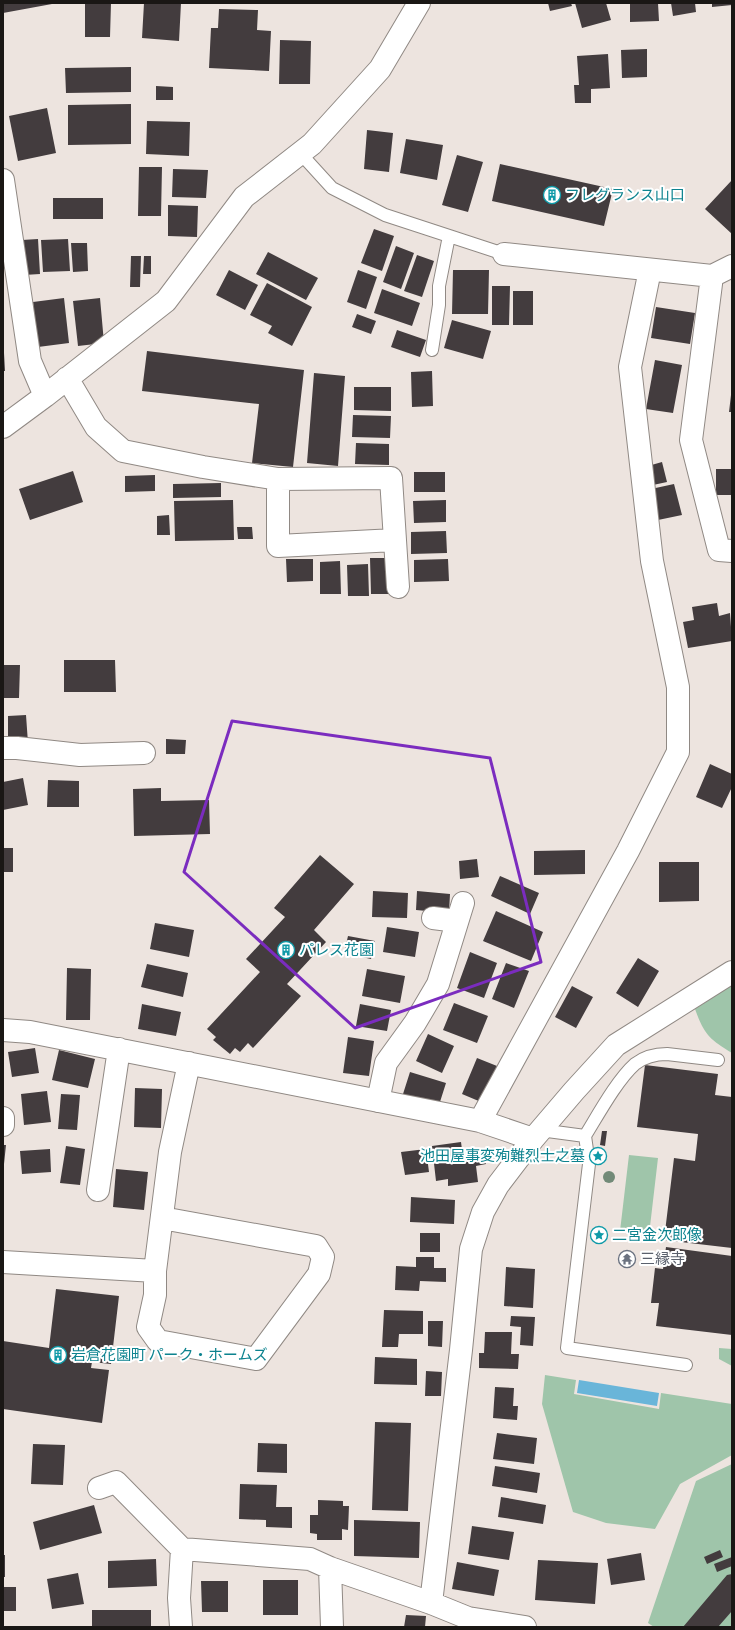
<svg xmlns="http://www.w3.org/2000/svg" width="735" height="1630" font-family="'Sofia Sans Condensed','Noto Sans JP',sans-serif">
<rect width="100%" height="100%" fill="#ede4df"/>
<path fill="#9fc5aa" d="M732 985V1053C709 1039 704 1034 695 1009Z
M629 1155 658 1158 649 1235 620 1231Z
M719 1348 732 1349V1366L719 1359Z
M545 1375 576 1380 574 1394 659 1409 661 1393 732 1404V1455L680 1484 655 1529 606 1523 573 1512 542 1404Z
M732 1464V1627H654L648 1623 696 1481Z"/>
<path fill="#69b5d9" d="M579 1380 659 1393 657 1406 577 1393Z"/>
<path fill="#433c3e" d="M3 3H52V4L3 13Z
M85 3H111L110 37H85Z
M144 3H181L179 41 142 38Z
M548 3H571L572 6 550 11Z
M575 3H606L611 20 582 28Z
M630 3H658L659 21 630 22Z
M671 3H695L696 12 673 16Z
M712 3H732V5L712 7Z
M219 9 258 10 257 30 271 31 269 71 209 68 211 28H218Z
M280 40 311 41 310 84H279Z
M647 49V77L622 78 621 50Z
M608 54 610 88 591 89V103H575L574 85H579L577 56Z
M131 67V92L66 93 65 68Z
M156 86 173 87V100H156Z
M131 104V144L68 145V105Z
M47 108 56 153 18 161 9 116Z
M147 121 190 122 189 156 146 154Z
M367 130 393 133 389 172 364 169Z
M406 139 443 145 437 180 400 173Z
M457 155 483 162 468 212 442 205Z
M500 164 613 189 604 226 492 201Z
M139 167H162L161 216H138Z
M173 169 208 170 206 198 172 197Z
M732 180V234L705 209Z
M53 198H103V219H53Z
M168 205 198 206 197 237 168 236Z
M374 229 394 236 382 271 361 263Z
M38 239 40 274 24 275 22 240Z
M68 239 70 271 43 272 41 240Z
M71 243H87L88 271 73 272Z
M396 246 414 253 401 289 383 282Z
M268 252 318 278 306 300 256 274Z
M417 255 434 261 422 297 404 291Z
M131 256H141L140 287H130Z
M144 256H151V274H143Z
M229 270 258 285 245 310 216 295Z
M358 270 377 277 366 309 347 302Z
M453 270H489L488 314H452Z
M267 283 312 307 292 346 268 333 272 326 250 315Z
M492 286H510L509 325H492Z
M382 289 420 303 412 326 374 313Z
M513 291H533V325H513Z
M64 298 69 343 38 347 33 302Z
M100 298 104 343 78 346 73 301Z
M656 307 695 313 690 344 651 338Z
M357 314 376 321 371 334 352 327Z
M452 320 491 331 483 359 444 348Z
M397 330 426 340 420 357 391 347Z
M147 351 304 370 293 467 252 463 259 404 142 391Z
M3 353H4L5 371H3Z
M655 360 682 365 673 413 646 409Z
M432 371 433 406 412 407 411 372Z
M314 373 345 376 338 466 307 463Z
M354 387H391V411L354 410Z
M731 395H732V412H729Z
M353 415 391 416 390 438 352 437Z
M356 443 389 444V465L355 464Z
M662 462 667 482 653 485 648 466Z
M716 469H732V495H716Z
M73 471 83 502 30 520 19 489Z
M414 472H445V492H414Z
M155 475V491L125 492V476Z
M221 483V497L173 498V484Z
M674 484 682 515 658 520 651 489Z
M233 500 234 540 175 541 174 501Z
M446 500V522L414 523 413 501Z
M169 515 170 535H157V516Z
M237 527H252L253 539H238Z
M446 531 447 553 411 554V532Z
M370 558H390L391 594H371Z
M286 559H313V581L287 582Z
M448 559 449 581 414 582V560Z
M340 561 341 594H320V562Z
M368 564 369 596H348L347 565Z
M717 603 719 616 730 613 732 641 688 648 683 622 694 620 692 607Z
M64 660H115L116 692H64Z
M3 665H20L19 698H3Z
M26 715 28 743 8 744V716Z
M166 739 186 740 185 754H166Z
M710 764 732 774V787L722 808 696 797Z
M23 778 28 805 3 810V782Z
M48 780 79 781V807H47Z
M161 788V801L209 800 210 834 134 836 133 789Z
M3 848H13V872H3Z
M585 850V874L534 875V851Z
M320 855 354 884 314 930 326 942 287 984 301 996 253 1048 248 1043 240 1052 235 1048 230 1054 213 1040 216 1037 207 1029 260 972 246 959 285 917 274 908Z
M477 859 479 877 460 879 459 861Z
M659 862H699V901L659 902Z
M500 876 539 893 530 914 491 896Z
M373 891 408 893 407 918 372 917Z
M417 891 450 894 449 913 416 910Z
M496 911 543 932 531 961 483 941Z
M155 923 194 930 189 957 150 949Z
M387 927 419 932 415 957 383 952Z
M348 936 375 941 371 959 344 953Z
M470 952 497 963 484 998 457 988Z
M638 958 659 971 638 1007 616 993Z
M506 963 529 971 514 1008 492 999Z
M147 964 188 973 183 997 141 987Z
M67 968 91 969 90 1020H66Z
M367 969 405 976 400 1003 362 996Z
M572 986 593 997 576 1028 555 1017Z
M454 1003 488 1016 477 1043 443 1030Z
M142 1004 181 1012 176 1036 138 1029Z
M360 1004 391 1010 387 1031 356 1026Z
M428 1034 454 1046 442 1073 416 1061Z
M348 1037 374 1041 369 1076 343 1073Z
M35 1048 39 1073 12 1077 8 1052Z
M59 1050 95 1059 88 1088 52 1080Z
M477 1058 497 1066 481 1102 462 1094Z
M645 1065 718 1074 715 1095 732 1097V1248L664 1240 674 1158 695 1161 698 1134 637 1127Z
M410 1072 446 1083 439 1105 403 1094Z
M135 1088 162 1089 161 1128 134 1127Z
M47 1091 51 1122 24 1125 21 1094Z
M61 1094 80 1095 77 1130 58 1129Z
M602 1131H607L605 1146 600 1145Z
M461 1142 463 1157 485 1154 486 1164 476 1166 478 1182 448 1186V1179L436 1181 432 1146Z
M3 1145H6L4 1164H3Z
M66 1146 85 1149 80 1185 60 1183Z
M50 1149 51 1172 22 1174 20 1151Z
M426 1149 429 1172 405 1175 401 1152Z
M116 1169 148 1172 144 1210 113 1207Z
M411 1197 455 1200 454 1224 410 1222Z
M420 1233H440V1252H420Z
M666 1247 732 1256V1335L656 1326 659 1303H651L655 1268 663 1269Z
M416 1257H434V1268H446V1282L420 1281 419 1291 395 1290 396 1266 416 1267Z
M506 1267 535 1269 533 1308 504 1306Z
M56 1289 119 1296 111 1364 92 1362 91 1368 109 1370 102 1423 3 1409V1341L49 1348Z
M384 1310 423 1311V1334H399L398 1347H382Z
M511 1316 535 1317 533 1346 520 1345 521 1327 510 1326Z
M428 1321H443L442 1347 428 1346Z
M485 1332H512L511 1354H519L518 1369 479 1368V1353H484Z
M375 1357 417 1359V1385L374 1384Z
M426 1371 442 1372 441 1396H425Z
M495 1387 514 1388 513 1406H518L517 1420 493 1418Z
M375 1422 411 1423 408 1511 372 1510Z
M497 1433 537 1438 534 1464 493 1459Z
M258 1443 287 1444V1473L257 1472Z
M33 1444 65 1445 63 1485 31 1484Z
M495 1466 540 1473 537 1493 492 1486Z
M240 1484 277 1485 276 1507H292V1528L266 1527V1520L239 1519Z
M501 1497 546 1505 543 1524 498 1517Z
M318 1500 343 1501V1506H349L348 1530 342 1529V1540H317V1534L310 1533V1515H318Z
M94 1505 102 1533 40 1550 33 1522Z
M354 1520 420 1522 419 1558 354 1556Z
M472 1526 514 1532 509 1560 468 1554Z
M720 1550 723 1557 707 1564 704 1557Z
M641 1553 645 1580 611 1585 607 1559Z
M3 1555H5V1577H3Z
M732 1557V1566L717 1572 714 1564Z
M156 1559 157 1586 108 1588V1561Z
M538 1560 598 1563 595 1604 535 1600Z
M457 1562 499 1570 494 1596 452 1589Z
M78 1573 84 1604 52 1609 47 1579Z
M732 1574V1611L718 1627H683L727 1575Z
M263 1580H298V1615H263Z
M201 1581H228V1612H202Z
M3 1587H16V1611H3Z
M92 1610H151V1627H92Z
M406 1615 426 1616 425 1627H404Z"/>
<g fill="none" stroke-linecap="round" stroke-linejoin="round">
<g stroke="#908984" stroke-width="14">
<path id="service" d="M301 154 332 188 385 215 504 254
M432 350 439 305V286L449 236
M540 1130 585 1136
M686 1365 567 1348 589 1164 585 1136C598 1115 617 1080 635 1064 644 1057 655 1054 667 1054L718 1060"/>
</g>
<g stroke="#908984" stroke-width="24">
<path id="minor" d="M3 180 30 361 45 396
M504 254 712 276 732 266
M712 276 691 440 719 550 732 551
M67 378 96 427 123 451 203 467 278 479 391 478 398 587
M3 427 45 396 166 301 244 197 312 144 380 69 419 3
M278 479V546L395 540
M3 748H17L80 755 144 753
M433 918 457 921
M3 1030 30 1032 480 1121 533 1139
M378 1101 386 1063 415 1023 438 984 463 903
M3 1118V1125
M480 1121 628 851 678 752V687L652 561 630 367 650 270
M98 1190 119 1049
M162 1218 316 1246 323 1257 319 1274 256 1359 158 1341 148 1327 155 1295V1271L170 1152 189 1063
M3 1262 155 1271
M99 1488 116 1482 182 1549
M330 1568 332 1627
M431 1603 461 1350 471 1249 483 1212 498 1185 533 1139 574 1091 616 1045 732 972
M181 1627 179 1598 182 1549 310 1559 330 1568 431 1603 468 1618 525 1627"/>
</g>
<use href="#service" stroke="#fff" stroke-width="12"/>
<use href="#minor" stroke="#fff" stroke-width="22"/>
</g>
<circle fill="#728a78" cx="609" cy="1177" r="6"/>
<path fill="none" stroke="#7b2cbf" stroke-width="3" stroke-linejoin="round" d="M232 721 490 758 541 962 355 1028 184 872Z"/>
<defs>
<g id="building-ring" transform="scale(0.9)"><circle r="9.5" fill="#fff" stroke="#0f9aa8" stroke-width="1.5"/><path d="M-4-6H4V6H1V3H-1V6H-4ZM-2.5-4.3h1.7v1.8h-1.7ZM.8-4.3h1.7v1.8H.8ZM-2.5-1h1.7V.8h-1.7ZM.8-1h1.7V.8H.8Z" fill="#0f9aa8"/></g>
<g id="sight-ring" transform="scale(0.9)"><circle r="9.5" fill="#fff" stroke="#0f9aa8" stroke-width="1.5"/><path d="M0-6L1.8-2.2L6-1.7L2.9 1.2L3.7 5.4L0 3.3L-3.7 5.4L-2.9 1.2L-6-1.7L-1.8-2.2Z" fill="#0f9aa8"/></g>
<g id="temple-ring" transform="scale(0.9)"><circle r="9.5" fill="#fff" stroke="#6b7280" stroke-width="1.5"/><path d="M0-6L5-2H3V0L6.5 2.5H4V6H1.5V3h-3V6H-4V2.5H-6.5L-3 0V-2H-5Z" fill="#6b7280"/></g>
</defs>
<g fill-rule="evenodd">
<use href="#building-ring" x="552" y="195"/>
<use href="#building-ring" x="286" y="950"/>
<use href="#sight-ring" x="598" y="1156"/>
<use href="#sight-ring" x="599" y="1235"/>
<use href="#temple-ring" x="627" y="1259"/>
<use href="#building-ring" x="58" y="1355"/>
</g>
<g text-anchor="middle" stroke-width="4" stroke-linejoin="round" paint-order="stroke">
<g font-size="15" fill="#0d838f" stroke="#fff" text-anchor="start">
<text x="565" y="200">フレグランス山口</text>
<text x="299" y="955">パレス花園</text>
<text x="585" y="1161" text-anchor="end">池田屋事変殉難烈士之墓</text>
<text x="612" y="1240">二宮金次郎像</text>
<text x="71" y="1360">岩倉花園町 パーク・ホームズ</text>
</g>
<g font-size="15" fill="#5b616d" stroke="#fff" text-anchor="start">
<text x="640" y="1264">三縁寺</text>
</g>
</g>
<rect width="735" height="1630" fill="none" stroke="#1a1715" stroke-width="8"/>
</svg>
